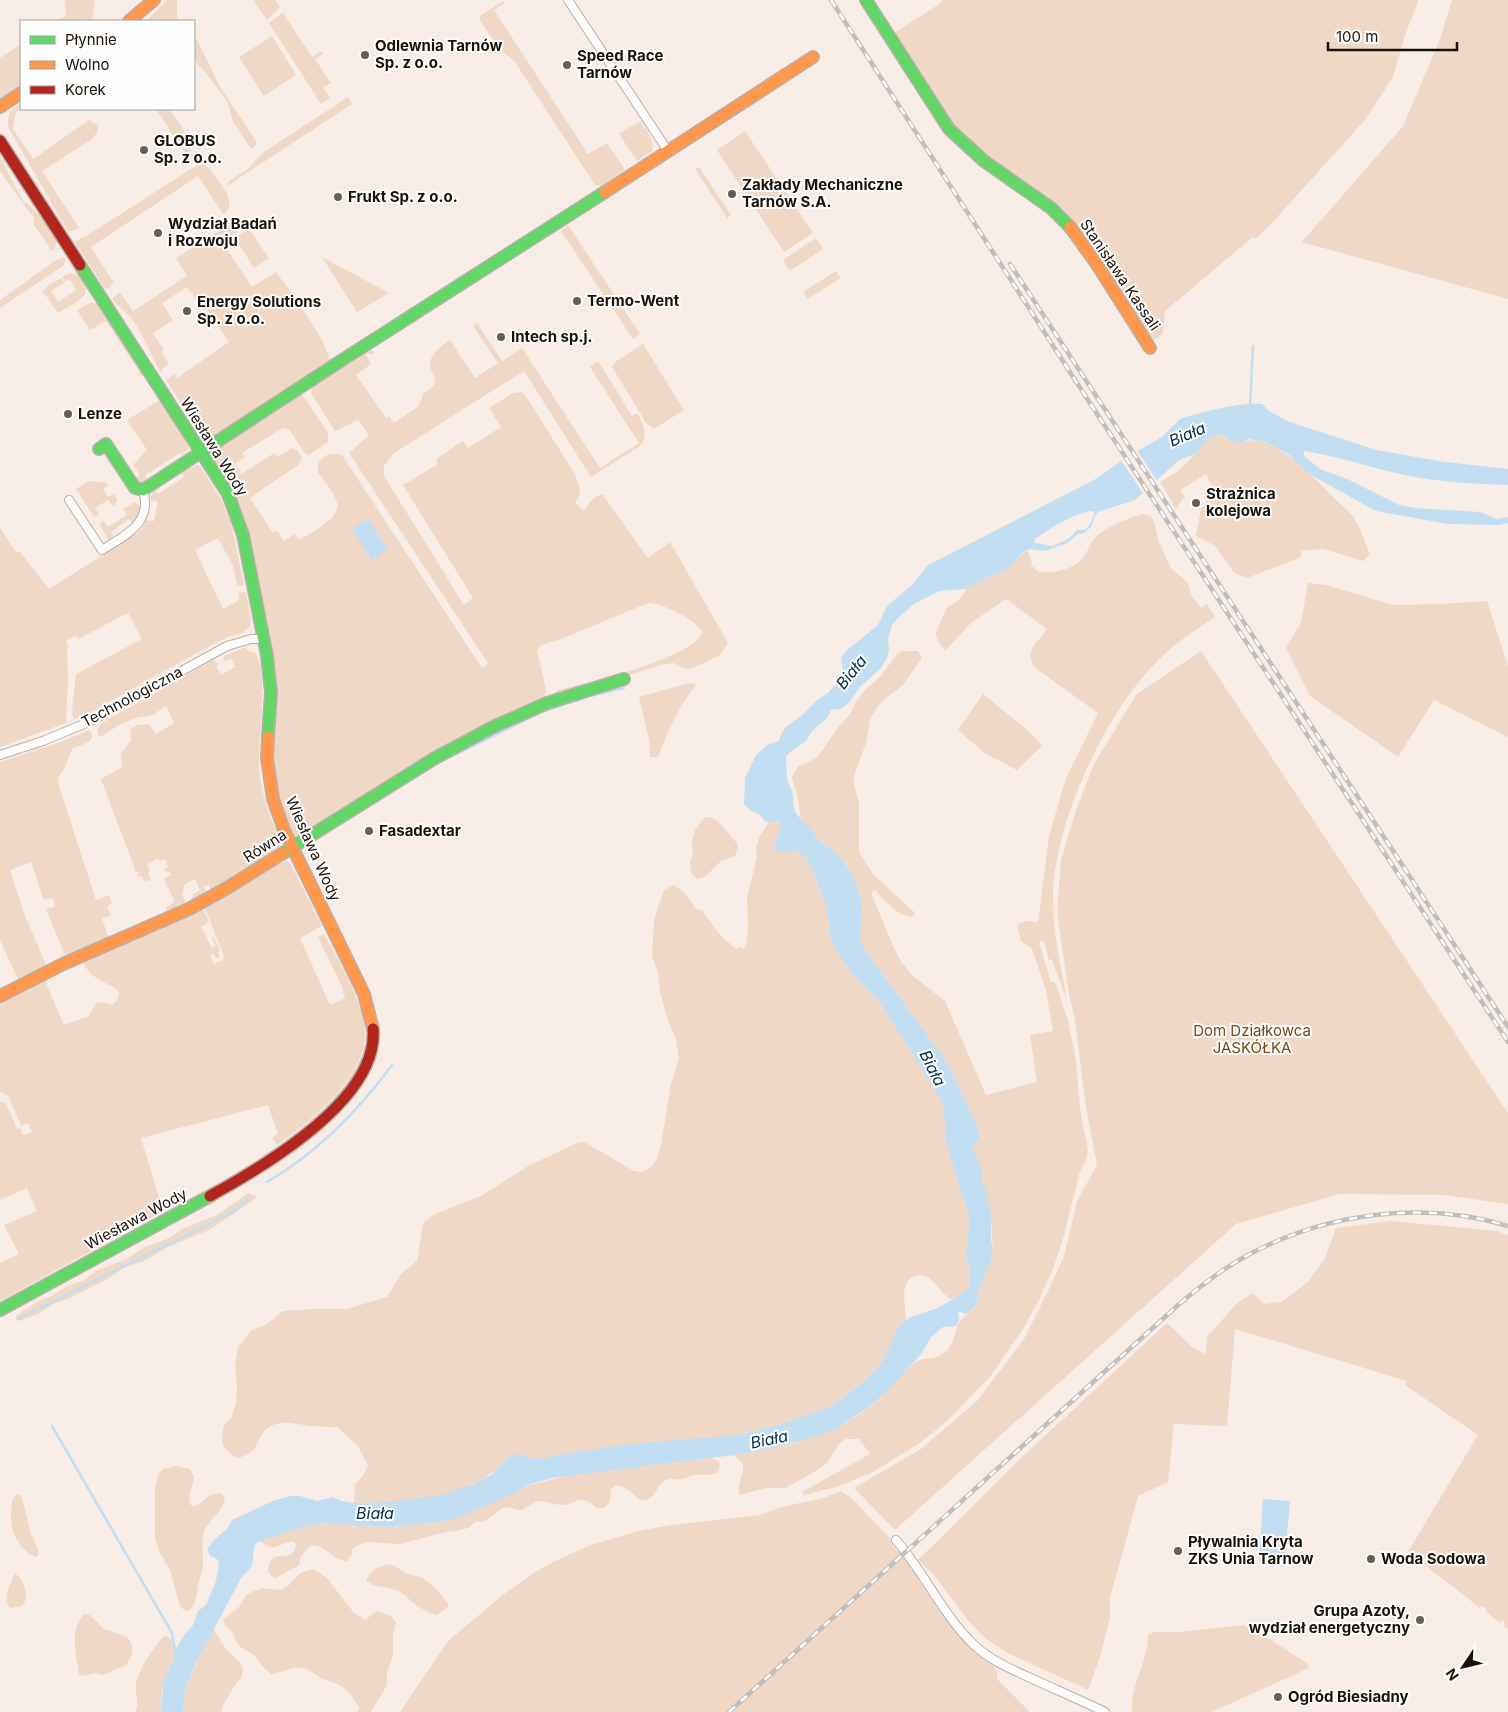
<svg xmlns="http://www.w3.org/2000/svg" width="1508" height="1712" font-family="Inter,sans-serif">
<rect width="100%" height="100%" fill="#f7ede6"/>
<path fill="#efd8c6" d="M65 0H95L92 21H57L66 15Z
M167 0H177V21H146Z
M253 0H275L280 7 267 20Z
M942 0H1419L1406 32 1393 77 1365 120 1270 225 1255 239 1253 237 1165 311 1163 334 1152 341 1148 338 1074 227 962 140 893 34 941 3Z
M1452 0H1508V299L1302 242 1403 126 1440 39Z
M503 1 505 3 494 10 588 154 607 143 625 170 601 186 595 185 515 62 500 49 480 21V16Z
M295 3 283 13 312 57 321 51 323 54 315 59 331 83 323 88 330 98 321 104 269 23Z
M272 36 296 75 264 96 239 57Z
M196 38 220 87 256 141V145L251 149 233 122 227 101 206 73 194 60V39Z
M21 44V83L14 91 0 100V58Z
M348 97 352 104 227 186 229 181 249 168 261 154Z
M21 103 15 116 13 129 33 159 89 120 98 125V131L92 139 42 171 79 228 70 232 67 230 8 127C7 114 11 109 21 103Z
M156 109H167C177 116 197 147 189 159Z
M640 121C646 130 655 138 652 151L637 161 619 134Z
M745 131 813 233 784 252 717 150Z
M0 157 24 203 26 202 40 216 57 241 54 250 52 251 34 225V217L27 209 0 171Z
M203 164 208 167C216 179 241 203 223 214L198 176 91 247 114 283 111 284V287L105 289 75 242 84 236 85 237 194 167Z
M699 167 731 215 727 218 695 169Z
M234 219 242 221 246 226 222 242 252 287 276 272C287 287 333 347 329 363L208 442 200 440 203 438 166 380 174 374 177 378 229 342 205 307 202 309 187 287 162 303 173 320 153 333 164 350 162 352 169 364 162 369 163 371 160 372C151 355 145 338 134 322 128 313 119 308 112 299L120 292 133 311 187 276 176 258 225 227 227 223Z
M568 225 640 334 633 339 561 231Z
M249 229 269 258 254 268 235 238Z
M816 238 823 249 790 271 783 260Z
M64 257 66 260 63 266 0 308V300L56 260Z
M322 257 389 293 357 312Z
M836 271 841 278 808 299 803 292Z
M70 273C76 274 80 275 83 281 95 297 69 306 58 313L45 294 43 295C43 286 54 283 61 278L64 283 51 291 58 302 76 290 70 279 65 282 62 277Z
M92 302 100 305 142 371V376L138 375 140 373 106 321 90 330 77 310Z
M477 323 502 361 522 348 600 468 639 443 590 367 598 361 632 416 637 413C643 423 649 436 640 446L591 477 524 371 394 453 384 466V476L464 605 473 598 403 485 438 464 436 459 463 441 468 448 501 427 489 408 513 393 522 392 525 395 575 474 580 490 579 497 575 503 584 511C589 503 593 495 603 495L648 558 670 542 728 643 720 655 693 668 685 669 674 663 660 665 633 674 609 678 556 695 555 693 558 690C583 684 700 657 702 631 694 619 662 603 648 603L561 639 541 645 537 651 546 689 544 699 298 838H295L290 832 280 806 274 776 273 738 277 693 275 670 250 540 234 492 212 458V450L300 394H302L328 433V442L309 455 304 452 289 429 283 428 242 453 245 457 235 464 242 474 274 453 277 457 292 448 297 450 302 458 298 465 250 498 273 533 277 531 284 541 295 534 299 540C311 533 341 518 337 503 334 492 324 481 318 472 315 458 331 450 342 455L482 668 488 663 349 453 369 435 358 420 335 431 311 393 312 386 368 349 375 352 372 355 368 353 366 355 371 364 356 375 386 418 389 416 394 423 419 406 423 394 434 386C437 378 433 377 431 370 426 357 441 346 450 340L475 378 498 363 473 326Z
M643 344 684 410 654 429 646 423 612 367 615 362Z
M160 400 186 438 184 439 189 449 182 455 180 453 145 475 149 481 141 483 134 479 140 475 133 465 147 450 127 420Z
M1220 434 1226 437 1228 440C1242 445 1249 436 1266 443 1293 454 1314 478 1335 499 1341 505 1349 511 1354 518 1361 528 1365 543 1370 554L1363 561 1323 549 1301 551V557L1247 578 1234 573 1215 546 1196 536 1201 508 1206 505V501L1223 490 1212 486 1206 474 1181 490 1182 493 1185 496 1176 509 1160 482 1180 470 1209 439Z
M189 465 191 468 197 465 200 466 220 497 231 523 244 585 237 586 233 566 218 538 195 550 223 609 239 600 238 593 246 592 251 620 250 626 242 633 228 637 204 649 93 711 74 720 72 712 76 675 78 673 142 639 128 613 78 639 76 636 66 641 69 648 67 649 68 679 66 723 0 747V528L15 551 20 552 49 589 139 532 145 524 146 520 154 521 158 502 150 500 154 488 158 494 184 477 180 471Z
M88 481 107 483 109 485 103 489 108 497 114 494 118 501 113 506 108 500 95 508 99 514 94 517 76 489Z
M135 502 140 506 139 519 133 525 129 519 111 532 114 537 109 540 99 524 104 521 108 527 127 515 123 509Z
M1144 514 1150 516 1154 521 1159 542 1171 568 1188 583 1191 595 1201 608 1207 604 1215 617C1201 626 1182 639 1169 650 1110 701 1053 821 1053 899 1053 933 1061 967 1067 1000L1052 960H1049L1044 941 1039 942 1051 982H1055L1068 1020 1076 1061 1080 1109 1088 1150 1086 1161 1080 1171 1063 1239 1053 1269 1039 1300 1023 1329 990 1377 946 1422 921 1442 875 1471 840 1486 804 1495 802 1492 870 1454 859 1439H846L839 1444 826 1464 806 1477 785 1488H765L740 1495C733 1479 756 1467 732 1455 788 1445 829 1440 876 1402 889 1391 900 1376 913 1364 922 1356 935 1361 944 1353 956 1344 953 1331 961 1320 965 1315 971 1312 975 1307 978 1302 976 1298 977 1292 980 1280 988 1269 991 1258 996 1241 988 1204 985 1186 978 1176 980 1162 972 1151L976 1141 978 1140 979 1133 964 1097 944 1058 865 950 860 938 862 906 860 895 852 875 838 854 821 842 801 820 797 794 792 778 794 772 799 766 816 758 824 748 840 725 850 714 857 700 868 687 880 677 898 653 903 651H918L922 658 903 685 885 699 878 706 870 719 866 743 854 776V785L859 802V852L874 875 914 912 915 914 913 917C897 916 885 901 875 890L871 893 893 946 902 963 913 976 945 1001 986 1095 1037 1082 1030 1035 1053 1031 1046 990 1032 949 1021 941 1017 925 1025 921 1038 922 1049 836 1066 778 1098 713 1034 667C1024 649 1038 643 1047 629L1006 599 971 623 945 651 936 637V632L947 608 960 599 966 589 984 579 1002 572 1027 550 1031 559 1032 566 1039 572C1053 573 1073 570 1083 558 1088 551 1090 542 1098 535 1108 527 1131 516 1144 514Z
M1308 583 1326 585 1393 605 1443 604 1487 601 1508 666V737L1434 700 1398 757 1310 696 1286 648 1301 622Z
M246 647 247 651 255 652C270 672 257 743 259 770 262 798 271 818 281 843L280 846 273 851 275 854 212 891 208 885 204 887 208 897 194 904 191 900 194 894 200 890 195 879 185 884 182 894 186 903 168 913 165 907 170 906V905L175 902 164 879 171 875 169 871 166 872 164 869 168 867 165 859 160 861 158 858 147 864 150 871 148 873 151 880 144 881 142 876 138 877 137 874 140 873 139 871 136 872 101 779 122 767 121 754 131 740 130 729 138 725 149 724 156 734 174 723 166 706 153 715 135 718 119 725 101 737 98 735 97 728 102 723 213 660 219 664 216 666 221 675 235 667 231 658 223 662 224 656Z
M1201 651 1508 1113V1204L1443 1195 1340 1194 1236 1224 895 1530 854 1488 921 1449 977 1401 1024 1339 1051 1285 1064 1256 1077 1201 1097 1165 1085 1101 1075 1019 1069 994 1057 913 1061 860 1076 810 1094 764 1127 710 1137 694Z
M689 683 697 684C678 706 669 730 658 757H650L649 740 639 697Z
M983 694 1031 733 1042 746 1017 770 986 754 958 730Z
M89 730 92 733V738L89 742 72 749 65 767 58 778 59 786 96 900 109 895 112 903 107 906 111 915 102 919 110 941 67 960 46 909 55 906 53 898 44 900 31 862 10 870 24 913 48 970 20 984 0 940V762L61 742Z
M705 817C719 816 728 834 737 843L738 847 735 856 720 862 706 876 698 879 692 875 690 863 693 854 692 841 695 830Z
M774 821 780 823 782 827 775 841 774 846 783 853 796 850 804 856 809 862 827 908 831 939 841 958 852 973 881 1004 942 1102 947 1128 944 1135 959 1186 968 1211 969 1222 966 1254 970 1270 969 1288 956 1298 950 1299C941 1293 936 1282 927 1277 924 1275 919 1274 915 1276 898 1282 906 1306 906 1319L899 1326 882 1362 864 1381 838 1402 824 1409 775 1426 739 1435 627 1445 535 1459 528 1458 521 1454C513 1459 504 1463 498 1468 490 1474 484 1479 475 1483 438 1501 394 1502 354 1503L355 1484 363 1476 368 1465 357 1445 337 1427C329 1427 321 1427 313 1426 300 1425 283 1419 271 1426 253 1437 263 1452 237 1458 220 1447 221 1444 224 1425L231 1419 236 1403 237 1387 235 1366 238 1347 251 1331 267 1324 283 1311 313 1309H347L387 1297 401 1274 417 1261 423 1223 435 1214 481 1196 528 1166 577 1143 583 1142 588 1144 634 1171 642 1172 651 1167 657 1159 661 1145 671 1084 679 1059 676 1039 667 1018 660 992 658 973 652 957 654 920 664 890 674 885 685 893 696 909 702 910 719 934 736 949 740 947 744 949 746 945 748 930 747 898 757 857 756 847 760 836 769 822Z
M278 860 280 864 286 861 290 863 322 926 300 938 330 1005 345 998 342 987 318 937 324 934C338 960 364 1002 365 1032 367 1077 311 1122 277 1145L272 1138 278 1134 268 1105 141 1138 161 1204 185 1191 187 1198 0 1301V1263L19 1254 4 1225 37 1211 27 1188 0 1200V1101L6 1103 17 1129 20 1128 23 1135 32 1132 28 1123 21 1125 8 1096 0 1092V1001L45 981 64 1025 89 1016 96 1003 104 1002 112 1005 117 1000 119 994C115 986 111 986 103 982 95 978 87 971 83 963L203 908 209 922 201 927 212 948 215 946 212 938 214 937 220 951 218 952 220 957 216 958 214 954 210 956 214 964 223 960V957L224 956 204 906Z
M248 1193 256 1196 255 1199 211 1229 168 1247 142 1262 125 1267 106 1280 70 1298 53 1304 38 1314 18 1321 16 1320V1316L37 1302 52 1296 67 1286 83 1281 98 1270 124 1260 145 1247 167 1239 184 1228 217 1215Z
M1390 1221 1497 1231 1508 1235V1629L1503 1625 1505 1622 1502 1620 1500 1623 1486 1612V1609L1482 1606 1480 1608 1443 1579V1578L1440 1577 1408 1552 1478 1435 1405 1385 1407 1381 1235 1329 1227 1426 1174 1424 1168 1482 1138 1496 1110 1598V1617L1100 1657 1088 1690 1006 1652 986 1639 967 1619 933 1574 918 1560 1022 1457 1167 1323 1191 1346 1206 1354 1207 1337 1237 1303 1253 1293 1264 1304 1281 1302 1308 1282 1325 1258 1336 1228Z
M711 1458 719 1462C724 1479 702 1474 693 1475 689 1476 686 1479 682 1479 678 1480 674 1479 670 1479 654 1482 658 1502 640 1500L629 1490 617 1485 611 1489 610 1502 604 1508H597C591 1503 585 1498 576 1501 571 1502 569 1505 564 1505 555 1505 546 1501 536 1501L522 1510H517L507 1507 501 1509 485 1521 475 1522 468 1528 457 1531 446 1532 400 1544 366 1542 353 1548 351 1556 347 1561C330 1561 328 1544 310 1546L301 1556 299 1565 276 1578 272 1577 268 1572 269 1563 274 1557C284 1555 294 1558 296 1545L294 1542C278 1541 277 1555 260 1541L317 1523 391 1527 445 1521 514 1493 527 1486 566 1476Z
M176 1466 190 1469 194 1476C193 1487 188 1493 190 1504L193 1507C206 1502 208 1490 222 1494L225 1499C221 1514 208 1521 204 1531 201 1541 203 1551 203 1562 204 1570 200 1577 198 1584 197 1595 197 1601 190 1610L185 1611 180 1606 170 1570 160 1553 155 1539V1487L158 1475 163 1469Z
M841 1491 852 1499 891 1539 890 1540 896 1549 902 1552 900 1554 902 1557 904 1556 993 1665 997 1673V1679L1030 1712H400L448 1641 504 1594 535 1572 555 1561 591 1545 638 1531 672 1525 760 1515 781 1507 824 1498Z
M18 1494 22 1498 31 1534 39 1552 37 1557C25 1555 14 1538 12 1527 10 1518 11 1507 13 1498Z
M389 1564C396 1566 400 1570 406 1573 411 1576 417 1575 422 1578 429 1581 446 1598 449 1606L437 1615H435C429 1612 422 1609 417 1606 409 1600 405 1593 395 1590 386 1586 370 1588 366 1579L376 1568Z
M313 1569 327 1578 354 1613 365 1620 377 1611 391 1616 396 1622 393 1636V1655L387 1673V1685L371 1712H358L359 1708C355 1700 349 1691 341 1686 335 1682 326 1681 319 1677 313 1673 309 1669 302 1668 292 1666 281 1673 271 1674L261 1665 254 1655 239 1646 232 1632 225 1626 223 1619 239 1607 247 1594 262 1588 281 1590 289 1585 300 1573Z
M16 1574C25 1581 30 1598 22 1606L10 1608C2 1598 10 1586 14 1575Z
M84 1614 90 1615 104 1629 125 1636 130 1640 132 1647V1655L126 1665 103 1675 94 1673 82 1676 79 1674C76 1654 69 1630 84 1614Z
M1243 1625 1263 1635 1308 1664 1309 1668 1212 1712H1132C1130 1685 1148 1662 1148 1635L1154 1632H1180Z
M213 1628 225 1648 239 1661 243 1668 242 1676 233 1688 224 1704 221 1712H183L186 1686Z
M167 1636C184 1649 169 1665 165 1680 161 1690 161 1702 160 1712H135C140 1702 135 1695 136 1685 138 1670 153 1648 163 1637Z"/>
<path fill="#c2def3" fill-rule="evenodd" d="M1246 404H1262L1269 411 1287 421 1376 450 1445 462 1508 469V485C1473 484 1439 482 1405 475 1371 468 1338 456 1304 451V456L1320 469 1347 479 1399 505 1415 508 1480 512 1497 519 1508 517V523L1499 525 1448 524 1376 511 1311 475 1288 454 1265 442 1249 439 1239 443 1228 440 1226 436 1220 434 1209 439 1195 454 1179 460 1135 500 1098 512 1096 514 1091 527 1084 533 1078 534 1067 543 1045 551 1029 549 1023 552 1010 566 1002 572 984 579 966 589 939 591 914 604 900 616 892 625 888 639 889 649 887 658 881 668 860 687 848 704 840 709 831 710 826 719 811 732 806 741 789 753 786 757 787 780 793 794V801L795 812 821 842 838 854 852 875 860 895 862 906 860 938 865 950 944 1058 964 1097 979 1132V1139L976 1141 972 1151 977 1158 982 1171V1180L985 1186 991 1214V1240L993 1248 991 1260 977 1294V1303L974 1308 966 1314 958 1311 959 1320 956 1326 943 1327 936 1333 931 1337 921 1354 886 1393 869 1407 839 1427 822 1435 773 1448 726 1456 552 1478 528 1485 514 1493 466 1515 445 1521 391 1527 317 1523 260 1541C250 1546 255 1555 252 1564 250 1570 246 1573 241 1578L195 1665 186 1686 183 1712H160L164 1681 174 1658 175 1650 185 1634 193 1625 198 1611 206 1605 216 1581 219 1563 217 1559 210 1556 207 1549 215 1539 227 1529 232 1520 273 1501 290 1496H300L317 1501 333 1497 341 1501 354 1503 386 1502 421 1498 441 1495 474 1484 491 1475 507 1458 513 1455 521 1454 528 1458 535 1459 629 1444 739 1435 775 1426 824 1409 838 1402 864 1381 882 1362 899 1326C909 1315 922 1314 935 1309 948 1303 958 1296 969 1288L970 1270 966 1254 969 1222 968 1211 959 1186 944 1135 946 1128 942 1102 881 1004 852 973 841 958 831 939 827 908 809 862 804 856 796 850 783 853 776 850C772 842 778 837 781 829L780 823 778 821 769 822 765 821 759 814 751 811 744 804 745 778 756 755 767 745 779 741 782 732 787 726 801 716 817 700 828 693 841 678 843 674 841 658 846 651 878 625 887 606 912 585 928 565 1094 480 1127 457 1162 437 1180 419 1185 417 1225 407ZM1090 511 1095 512 1091 523 1085 530H1077C1067 542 1065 540 1053 546L1034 543 1035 539C1052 527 1069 516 1090 511Z
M368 519 388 550 372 560 352 529Z
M1263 1499 1290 1501 1284 1567 1259 1563Z"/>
<path fill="#f7ede6" d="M1136 449 1158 482 1145 496 1120 459Z"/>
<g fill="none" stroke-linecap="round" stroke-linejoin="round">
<path stroke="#c2def3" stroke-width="2.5" d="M1250 407 1253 346
M432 766 542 712 590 696 624 688
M420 774 425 771
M267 1182C317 1153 358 1111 392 1065
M18 1319 233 1212 249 1198
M52 1426 172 1633 175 1650"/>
<g stroke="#b9b0a9" stroke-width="10">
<path id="street" d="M568 0 668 151
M69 500 102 550C125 535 153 524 143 490
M0 755 43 741 91 721 227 646 251 639H264
M896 1540C924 1572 943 1615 973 1644 991 1661 1013 1670 1035 1680 1059 1691 1082 1701 1105 1712"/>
</g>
<g stroke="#b9b0a9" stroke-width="14">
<path id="fast" d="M866 0 949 129 984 161 1051 208 1070 227
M80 265 228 494 243 535 267 656 271 692 268 737
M99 449 106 444 135 488 143 490 339 362 605 192
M283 853 435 758 493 727 547 703 624 679
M0 1310 210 1196"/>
</g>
<g stroke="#b9b0a9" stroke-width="14">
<path id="slow" d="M129 21 154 0
M0 107 21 93
M605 192 813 57
M1070 227 1096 263 1150 348
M268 737 267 758 273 799 284 830 364 994 373 1029
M0 996 63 964 189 909 227 888 283 853"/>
</g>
<g stroke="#b9b0a9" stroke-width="14">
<path id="jam" d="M0 141 80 265
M210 1196C263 1167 379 1099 373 1029"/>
</g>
<use href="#street" stroke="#fefcfb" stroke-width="8"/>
<use href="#fast" stroke="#63d668" stroke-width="11"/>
<use href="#slow" stroke="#ff974d" stroke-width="11"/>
<use href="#jam" stroke="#b3261e" stroke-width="11"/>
<g stroke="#c1bebc" stroke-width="4.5">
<path id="rail" d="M831 0 1086 397 1508 1042
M1010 264 1508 1027
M729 1712 1177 1306C1199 1287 1222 1269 1248 1255 1326 1213 1423 1200 1508 1226"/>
</g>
<use href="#rail" stroke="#fdfdfd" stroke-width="2.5" stroke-dasharray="8" stroke-linecap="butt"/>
</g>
<g fill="#675e56" stroke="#fdfdfd" stroke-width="2">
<circle cx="365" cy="55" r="5"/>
<circle cx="567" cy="65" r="5"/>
<circle cx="144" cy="150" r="5"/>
<circle cx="732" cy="194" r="5"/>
<circle cx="338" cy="197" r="5"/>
<circle cx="158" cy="233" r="5"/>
<circle cx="577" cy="301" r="5"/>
<circle cx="187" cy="311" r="5"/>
<circle cx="501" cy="337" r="5"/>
<circle cx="68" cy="414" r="5"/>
<circle cx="1196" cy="503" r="5"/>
<circle cx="369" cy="831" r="5"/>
<circle cx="1178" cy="1551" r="5"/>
<circle cx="1371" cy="1559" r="5"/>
<circle cx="1420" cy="1620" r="5"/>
<circle cx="1278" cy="1697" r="5"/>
</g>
<g text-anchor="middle" stroke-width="4" stroke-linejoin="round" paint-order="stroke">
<g font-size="15" font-weight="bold" fill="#1a1109" stroke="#fdfdfd" text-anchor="start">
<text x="375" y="51">Odlewnia Tarnów<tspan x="375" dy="17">Sp. z o.o.</tspan></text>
<text x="577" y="61">Speed Race<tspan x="577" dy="17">Tarnów</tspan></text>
<text x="154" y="146">GLOBUS<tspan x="154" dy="17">Sp. z o.o.</tspan></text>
<text x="742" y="190">Zakłady Mechaniczne<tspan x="742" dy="17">Tarnów S.A.</tspan></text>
<text x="348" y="202">Frukt Sp. z o.o.</text>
<text x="168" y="229">Wydział Badań<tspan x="168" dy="17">i Rozwoju</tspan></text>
<text x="587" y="306">Termo-Went</text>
<text x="197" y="307">Energy Solutions<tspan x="197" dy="17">Sp. z o.o.</tspan></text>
<text x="511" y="342">Intech sp.j.</text>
<text x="78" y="419">Lenze</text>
<text x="1206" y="499">Strażnica<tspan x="1206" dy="17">kolejowa</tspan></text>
<text x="379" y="836">Fasadextar</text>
<text x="1188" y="1547">Pływalnia Kryta<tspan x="1188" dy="17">ZKS Unia Tarnow</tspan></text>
<text x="1381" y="1564">Woda Sodowa</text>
<text x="1410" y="1616" text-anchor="end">Grupa Azoty,<tspan x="1410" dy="17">wydział energetyczny</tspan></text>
<text x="1288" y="1702">Ogród Biesiadny</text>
</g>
<g font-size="15" fill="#1a1109" stroke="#fdfdfd">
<text transform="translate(1120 275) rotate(56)" y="5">Stanisława Kassali</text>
<text transform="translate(214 447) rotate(58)" y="5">Wiesława Wody</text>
<text transform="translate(132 697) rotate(-28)" y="5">Technologiczna</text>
<text transform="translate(265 846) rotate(-32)" y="5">Równa</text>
<text transform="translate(313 849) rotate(66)" y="5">Wiesława Wody</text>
<text transform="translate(136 1219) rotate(-28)" y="5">Wiesława Wody</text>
</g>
<g font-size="15" fill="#77481b" stroke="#fdfdfd">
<text x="1252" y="1036">Dom Działkowca<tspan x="1252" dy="17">JASKÓŁKA</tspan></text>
</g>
<g font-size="16" font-style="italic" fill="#002e48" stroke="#fdfdfd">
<text transform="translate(1187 434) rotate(-23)" y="6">Biała</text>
<text transform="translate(851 672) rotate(-51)" y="6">Biała</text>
<text transform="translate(933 1068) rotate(63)" y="6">Biała</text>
<text transform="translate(769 1439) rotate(-12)" y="6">Biała</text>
<text x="375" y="1519">Biała</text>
</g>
</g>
<rect x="20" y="20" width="175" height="90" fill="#fdfdfd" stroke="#a29f9b"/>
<rect x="30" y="36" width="25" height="8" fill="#63d668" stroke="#a29f9b"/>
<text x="65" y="45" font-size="15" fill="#1a1109">Płynnie</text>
<rect x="30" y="61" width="25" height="8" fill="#ff974d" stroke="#a29f9b"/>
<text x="65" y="70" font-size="15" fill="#1a1109">Wolno</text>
<rect x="30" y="86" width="25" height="8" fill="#b3261e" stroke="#a29f9b"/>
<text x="65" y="95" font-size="15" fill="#1a1109">Korek</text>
<g transform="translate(1463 1667) rotate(235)" stroke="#fdfdfd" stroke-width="4" paint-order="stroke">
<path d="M0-4L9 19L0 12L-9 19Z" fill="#1a1109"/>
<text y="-8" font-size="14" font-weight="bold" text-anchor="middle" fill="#1a1109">N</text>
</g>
<path d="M1328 42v8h129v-8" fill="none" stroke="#1a1109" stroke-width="2.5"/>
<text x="1336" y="42" font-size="15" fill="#1a1109" stroke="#fdfdfd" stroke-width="4" paint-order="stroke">100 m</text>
</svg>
